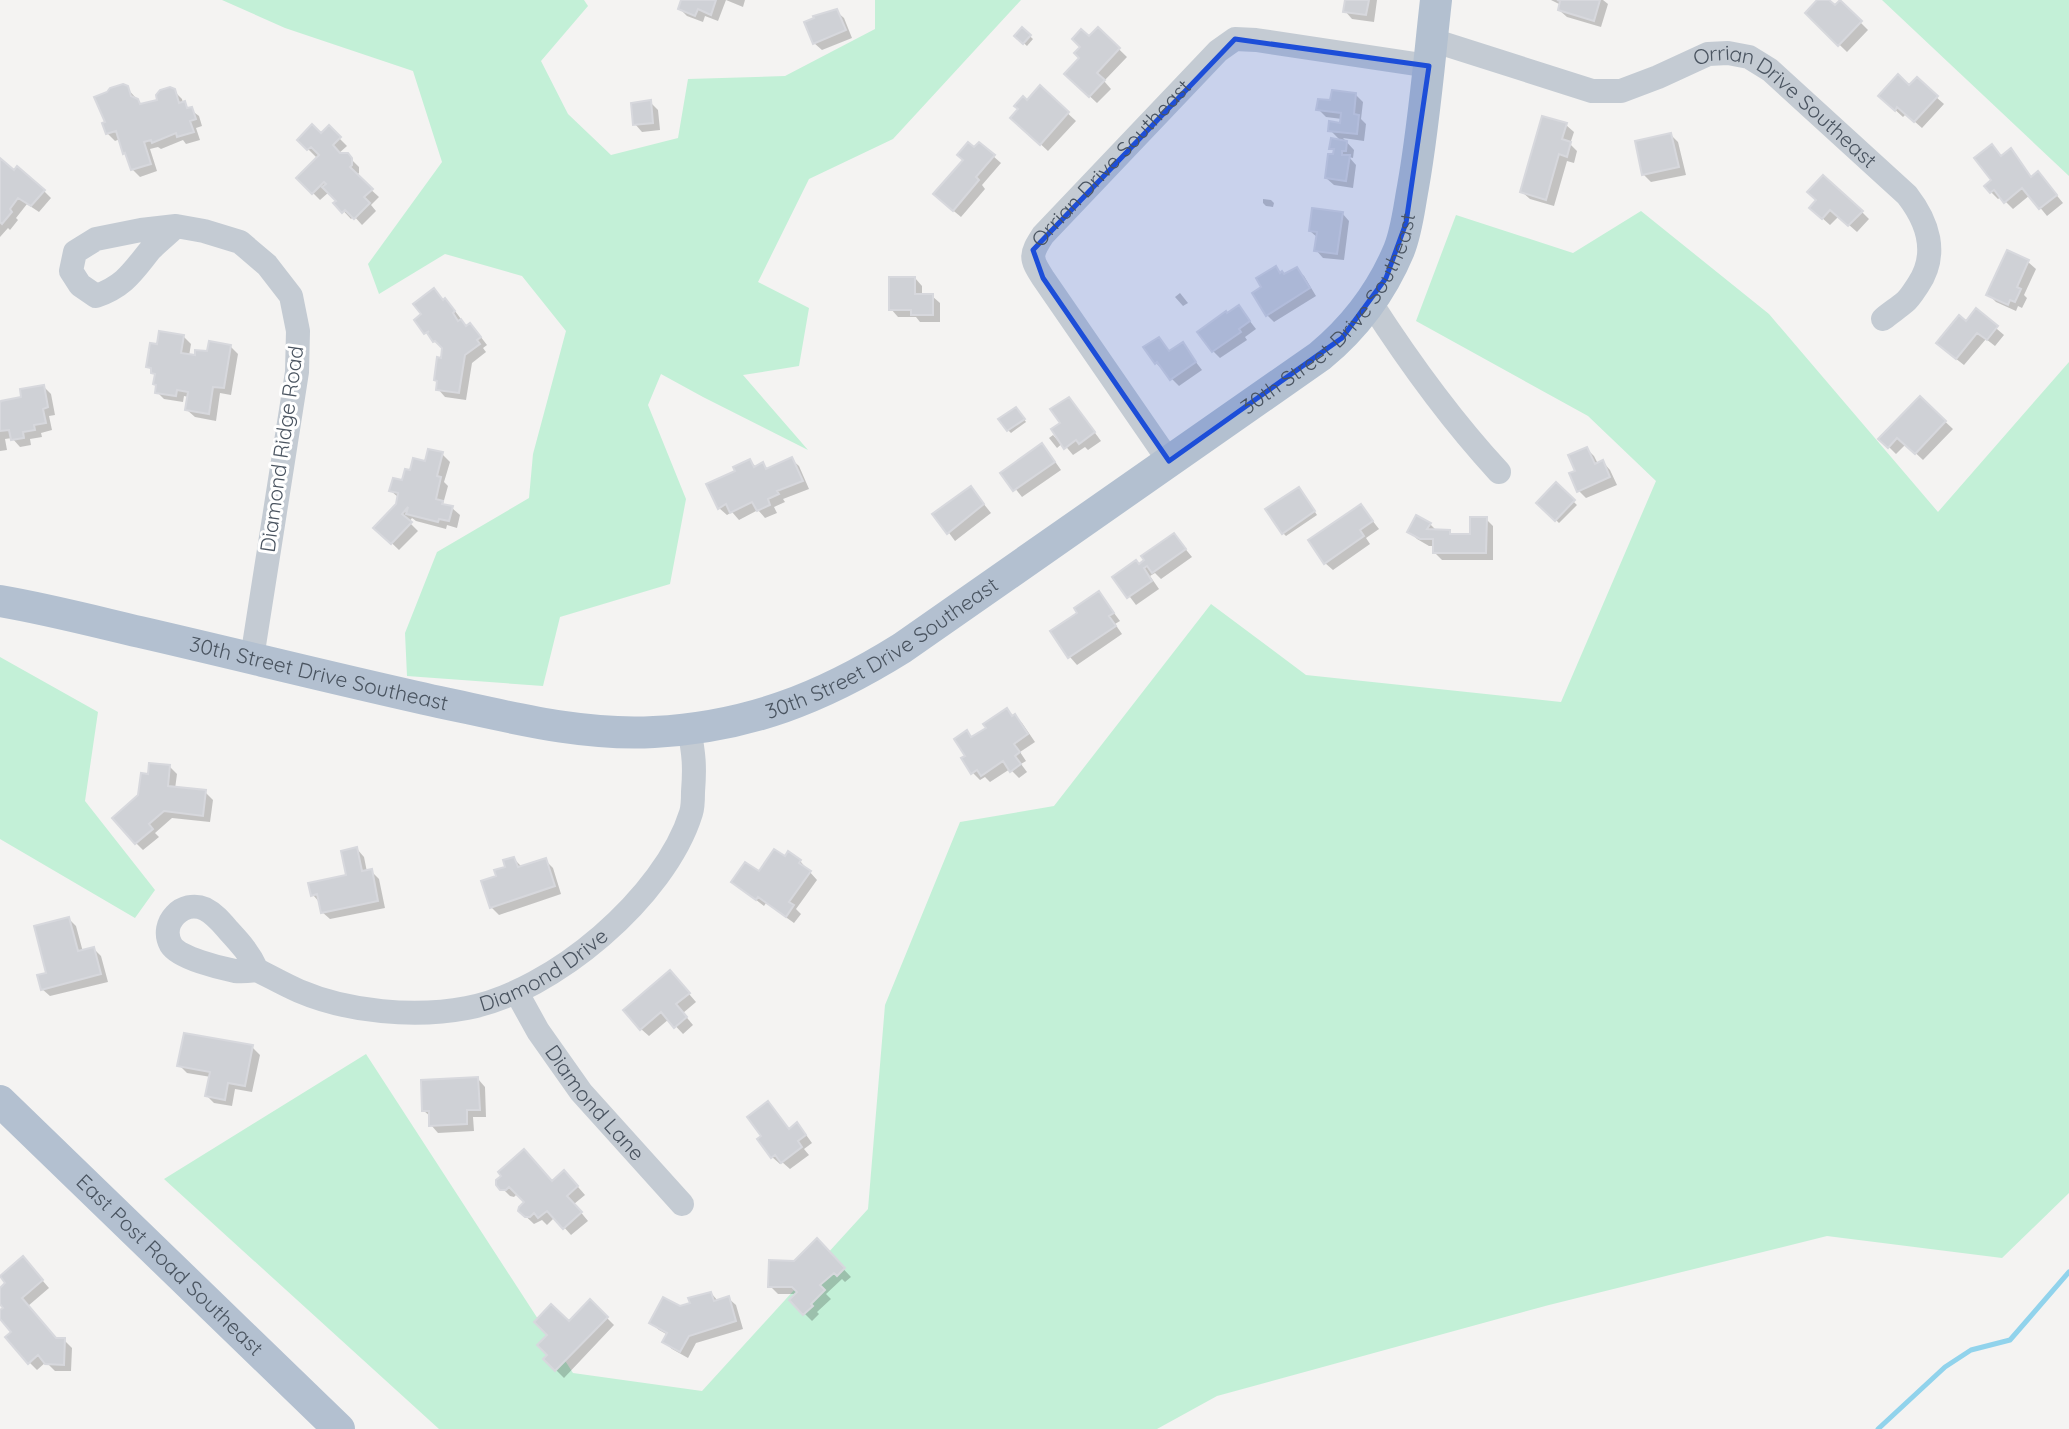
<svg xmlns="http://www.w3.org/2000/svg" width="2069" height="1429" font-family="Quicksand,sans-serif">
<rect width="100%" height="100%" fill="#f4f3f2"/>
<path fill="#c3f0d7" d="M222 0H584L588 6 541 61 568 114 611 155 678 138 688 79 785 76 875 29V0H1021L893 139 809 179 758 282 809 308 799 366 743 375 808 450 703 397 661 374 648 405 686 499 670 584 560 617 543 686 407 676 405 633 437 552 529 498 533 454 566 331 522 276 445 254 379 294 368 264 442 162 413 71 285 28Z
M1882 0H2069V176Z
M1641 211 1769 314 1938 512 2069 362V1193L2002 1258 1827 1236 1549 1305 1217 1396 1157 1429H439L164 1179 366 1054 573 1373 702 1391 868 1209 885 1005 960 822 1054 806 1211 604 1306 675 1561 702 1656 481 1588 416 1416 321 1456 215 1573 253Z
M0 657 98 712 85 801 155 890 135 918 0 839Z"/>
<path fill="#0003" d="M683 0H745L743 7 726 0 718 21 705 16 703 22 687 16 680 9Z
M1346 0H1377L1374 22 1352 19 1345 11Z
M1551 0H1603L1608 4 1601 27 1567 17 1559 10 1561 5Z
M1820 0H1826L1835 8 1840 2 1868 30 1847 52 1807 13Z
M836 11 844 18 852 38 822 50 814 43Z
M1022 29 1033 39 1027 46 1016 36Z
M1098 29 1127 57 1104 81 1111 89 1097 103 1066 74 1081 58Z
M1910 87 1936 97 1944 104 1922 128 1906 114 1903 117 1880 96Z
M127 88 143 106 160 101 174 91 182 99 183 104 199 116 202 126 196 128 200 140 186 144 183 140 161 149 158 147 150 149 157 171 140 177 132 169 120 139 115 141 107 133Z
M1040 88 1076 121 1048 151 1020 125 1027 102Z
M1356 95 1363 102 1361 119 1366 124 1364 141 1343 138 1354 150 1353 158 1349 157 1356 165 1353 188 1334 185 1326 178 1334 157 1335 152 1331 148 1341 141 1330 130 1341 125 1342 119 1326 117 1318 109 1332 102Z
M650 102 658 110 660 130 642 132 635 124Z
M1566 125 1574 132 1570 144 1577 151 1574 163 1567 161 1554 206 1530 199 1522 192Z
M329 128 347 146 338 154 347 155 359 167V173L356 176 379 197 371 205 376 211 362 225 354 216 351 219 336 203 338 201 329 192 320 200 298 178 318 159 299 140 321 135Z
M1671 135 1678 142 1686 175 1651 182 1644 175Z
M2010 150 2032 179 2045 181 2063 203 2047 216 2030 195 2013 209 2001 197 1998 199 1991 192 2002 157Z
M993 156 1001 163 982 185 985 189 961 217 943 202Z
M0 160 44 191 51 198 39 212 27 204 16 218 18 220 10 230 8 228 0 237Z
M1263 199 1271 200 1274 203 1273 207 1266 206 1263 203Z
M1811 208 1862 212 1869 219 1857 232 1839 216 1830 225Z
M1342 213 1349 221 1344 260 1323 258 1316 250 1318 238 1310 231Z
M2008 252 2028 262 2036 269 2024 295 2027 298 2022 308 2018 306 2016 311 1996 302 1989 295Z
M1275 268 1285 276 1296 269 1304 276 1316 296 1274 322 1267 315Z
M915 278 922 286V296H932L940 303V322H920L916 317H898L891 309Z
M434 291 452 307 461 319 460 320 467 327 477 332 487 345 483 348 486 352 472 363 466 400 445 397 438 389 444 346 442 348 426 332 424 315Z
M1180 293 1188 303 1183 306 1175 297Z
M1239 307 1256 329 1245 337 1247 340 1220 358 1213 351Z
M1976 311 2004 335 1995 346 1986 339 1964 365 1946 351Z
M183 336 191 344 189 356 196 357 230 346 238 354 231 395 220 393 216 421 195 417 187 410 189 397 184 396 183 402 164 399 157 392 156 377 148 366 159 346Z
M1158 339 1170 353 1182 344 1202 370 1179 386 1156 363Z
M43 386 51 394 55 415 49 416 52 430 41 433 42 437 30 439 31 445 20 447 12 438 5 439 7 450 0 451V405L23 398Z
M1920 398 1953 429 1923 460 1906 444 1896 454 1881 439Z
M1076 407 1101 441 1088 450 1085 447 1073 455 1063 443 1057 448 1049 438 1053 435 1059 442 1062 423Z
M1019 412 1026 422 1011 433 1008 430Z
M1587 449 1594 456 1598 464 1603 462 1610 470 1617 485 1586 498 1579 491Z
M1049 453 1061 470 1022 497 1003 473Z
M442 454 450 462 444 482 448 486 443 504 452 508 460 515 457 528 447 525 446 529 416 521 412 518 409 522 418 531 399 550 376 528 397 505 399 498 391 491 403 482 411 472Z
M791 459 799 466 809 489 783 499 785 502 774 507 777 513 765 518 758 510 739 520 732 512 727 515 719 508 738 472 750 461 756 467 763 464 768 470Z
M1556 485 1577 505 1559 523 1539 503Z
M971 488 991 513 955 541 935 514Z
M1302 492 1317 515 1286 536 1283 533Z
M1361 506 1379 529 1366 538 1370 544 1333 570 1325 563Z
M1486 519 1493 526V560H1442L1434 552 1435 546H1429L1417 539 1409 531 1430 524 1437 531 1449 532 1453 536H1472Z
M1174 535 1192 557 1161 579 1155 573 1150 576 1159 589 1136 605 1115 577 1139 566Z
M1099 593 1120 621 1115 624 1122 634 1077 665 1070 657 1052 632 1080 613Z
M1007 710 1022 723 1035 742 1020 752 1026 761 1021 764 1027 772 1019 778 1010 769 990 782 985 777 980 780 973 773 967 756V733L972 738 988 728Z
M169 766 177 774 175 789 205 792 213 800 210 822 172 818 155 833 159 837 143 850 136 843 150 776Z
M357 849 364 857 367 872 371 871 379 879 385 908 330 919 322 912 320 903 313 895 348 876Z
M785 858 800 861 817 880 796 909 801 914 794 923 766 903 764 906 733 882 759 874Z
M514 859 521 866 545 860 553 868 561 894 499 915 491 907 507 868Z
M69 919 76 926 83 952 94 949 101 956 108 982 50 996 42 989Z
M677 980 696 1002 683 1013 693 1025 683 1034 669 1019 649 1036 641 1029Z
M252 1047 260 1055 252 1092 235 1089 232 1106 214 1103 207 1096 211 1077 187 1073 179 1065Z
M478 1079 485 1087 486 1117H473L474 1131 438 1133 431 1125V1117L424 1111Z
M790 1130 804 1132 812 1143 804 1149 809 1155 790 1169 782 1162 780 1164 772 1157 764 1136Z
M572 1180 585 1195 574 1204 588 1221 571 1235 555 1217 547 1225 542 1220 534 1224 520 1211 526 1202 518 1193 514 1197 510 1196 498 1184 552 1183Z
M817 1241 851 1277 845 1282 842 1279 826 1294 831 1299 817 1312 819 1314 812 1321 791 1300 797 1294H778L770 1286Z
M30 1266 49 1288 28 1306 57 1340H64L72 1348 71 1371H55L46 1362 37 1370 29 1362 14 1333 0 1316V1313L6 1308 0 1301V1290Z
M711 1293 718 1301 728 1298 736 1305 743 1329 696 1343 688 1358 672 1349 664 1342 668 1335 659 1330 651 1323Z
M590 1301 614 1325 564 1378 545 1359 569 1323Z"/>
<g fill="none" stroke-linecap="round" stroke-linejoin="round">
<path stroke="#91d3ec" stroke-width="5" d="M1878 1429 1945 1367 1971 1350 2010 1340 2069 1272"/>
</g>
<path fill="#cfd1d6" stroke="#d7d8dd" stroke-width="2" d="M681 0H716L711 15 698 9 695 16 678 9Z
M1345 0H1369L1366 15 1343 12Z
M1557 0H1600L1594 21 1558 10 1560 1Z
M1817 0H1829L1835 5 1840 0 1862 21 1838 46 1805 13Z
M837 9 846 30 813 44 804 22 814 18 813 16Z
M1022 27 1031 35 1023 44 1014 36Z
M1098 27 1120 48 1097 73 1105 80 1089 97 1064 74 1079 58 1074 53 1080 47 1072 39 1081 29 1089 36Z
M1898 74 1909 85 1917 77 1938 96 1914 122 1897 107 1895 111 1878 96Z
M123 84 128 86 131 96 138 99 140 104 157 100 156 95 160 90 170 87 175 89 179 103 185 101 187 108 192 107 196 119 190 121 194 132 177 137 176 133 152 143 151 140 144 142 151 164 131 170 125 153 123 154 116 131 106 134 102 123 105 122 94 97 107 92 110 88Z
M1040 85 1069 112 1040 145 1010 118 1018 109 1014 106 1023 96 1027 100Z
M1332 90 1356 93 1354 114 1359 115 1357 134 1328 131 1329 121 1340 123 1341 113 1316 110 1318 99 1330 100Z
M651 100 653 123 633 125 631 103Z
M1542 116 1567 123 1562 139 1571 142 1567 157 1559 154 1546 200 1520 192Z
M312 124 321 133 329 125 341 137 333 145 340 153H348L352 158V165L350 167 373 189 364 197 370 203 354 219 345 210 342 213 333 203 336 201 322 187 326 184 324 182 312 194 296 178 319 155 311 147 307 150 297 140Z
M1671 133 1679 167 1642 175 1635 141Z
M1331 138 1347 141 1346 151H1342V155H1350L1346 181 1325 178 1328 154H1333L1334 149H1329Z
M968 142 974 147 979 142 995 155 976 177 979 180 953 211 933 194 963 160 957 155Z
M1992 144 2001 156 2011 148 2031 177 2038 171 2057 195 2039 209 2022 188 2004 203 1994 190 1990 193 1984 186 1991 180 1974 158Z
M0 158 14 170 17 166 45 190 31 206 18 198 10 209 12 212 2 224 0 222Z
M1823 175 1863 211 1848 226 1830 210 1822 219 1809 208 1816 200 1807 192Z
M1312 208 1343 212 1337 254 1314 251 1317 232 1309 231Z
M2007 250 2029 260 2017 287 2021 289 2015 302 2010 300 2008 305 1986 295Z
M1276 266 1280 273 1282 271 1284 274 1297 267 1310 288 1266 316 1252 293 1261 287 1256 278Z
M889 277H915V294H933V315H911V310H889Z
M434 288 443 300 445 298 455 311 453 313 458 321 461 319 466 326 470 323 481 337 477 340 480 344 465 355 459 393 436 390 437 381 434 380 437 357 441 358 442 348 435 341 433 342 427 333 429 331 424 334 414 320 421 314 413 304Z
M1239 305 1250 321 1239 329 1241 332 1212 352 1197 332 1226 311 1227 313Z
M1976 308 1998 326 1987 340 1977 333 1956 359 1936 343 1959 315 1966 321Z
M159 331 184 335 181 353 195 355V350L207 351 209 341 231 345 224 388 213 387 209 414 185 410 188 392 177 390 176 396 155 393 156 385 153 384 155 374 151 373V368L146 367 150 343 157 344Z
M1159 337 1169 351 1183 342 1196 362 1170 380 1157 362 1155 364 1143 347Z
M44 385 48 407 43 409 46 423 34 425 35 430 23 432 24 438 11 440 9 430 0 431V403L1 401 21 397 20 389Z
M1920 396 1946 421 1915 454 1897 438 1888 448 1878 439Z
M1069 397 1095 432 1079 444 1076 440 1064 449 1051 429 1060 423 1050 409Z
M1016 407 1025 419 1007 431 998 419Z
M1042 443 1055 462 1013 491 1000 473Z
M1587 447 1595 464 1603 460 1610 477 1577 492 1569 473 1575 471 1568 455Z
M428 449 443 452 437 476 441 477 436 499 443 501 442 504 453 506 449 521 439 519 438 522 406 514 408 507 402 514 412 522 391 544 373 528 396 504 398 493 389 491 393 478 402 480 405 469 410 470 413 458 425 461Z
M792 457 803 481 777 491 779 494 768 499 770 505 757 511 752 502 730 513 726 504 718 509 706 484 735 471 733 467 750 459 754 467 763 462 766 469Z
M1556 482 1575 500 1555 521 1536 503Z
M971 486 984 504 947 534 932 514Z
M1299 487 1315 511 1282 534 1265 509Z
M1361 504 1373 521 1360 530 1364 536 1324 564 1308 540Z
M1416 515 1431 523 1427 529 1450 530V534H1470V517H1487L1486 553H1433V539H1420L1407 532Z
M1174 533 1186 549 1152 573 1147 566 1144 568 1152 581 1127 598 1112 577 1136 560 1139 564 1144 560 1141 556Z
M1099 591 1114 613 1109 616 1116 626 1068 658 1050 631 1077 613 1074 608Z
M1007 708 1012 716 1015 714 1028 734 1014 744 1020 752 1015 756 1021 764 1010 772 1003 761 981 776 977 770 971 774 961 758 965 756 954 739 967 730 971 737 986 728 983 724Z
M149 763 170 765 168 786 206 790 203 816 164 811 149 824 153 829 135 844 112 818 138 795 141 773 148 774Z
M357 847 362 871 372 869 378 901 321 913 317 894 311 896 308 883 346 875 341 851Z
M774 849 785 856 788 851 801 860 799 863 811 871 789 902 794 905 786 917 758 897 756 900 731 882 745 862 759 871Z
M514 857 518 867 546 858 555 886 490 908 481 881 496 876 494 870 505 867 503 860Z
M69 917 78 951 94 947 101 974 41 990 37 975 46 973 34 926Z
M670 970 690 993 676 1004 687 1017 674 1028 661 1012 640 1030 623 1010Z
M184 1033 253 1045 245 1086 228 1083 225 1100 205 1096 210 1072 177 1066Z
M478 1077 480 1110H467V1124L429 1126V1111H422L421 1080Z
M768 1101 789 1129 797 1122 806 1135 798 1141 802 1147 781 1163 775 1155 771 1158 757 1139 761 1136 747 1117Z
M524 1149 552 1181 564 1170 578 1186 567 1196 582 1212 563 1229 547 1211 538 1218 534 1213 530 1217H525L518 1211 519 1207 524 1202 509 1187 506 1190H500L496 1185V1180L501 1176 498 1172Z
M817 1238 845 1268 837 1276 834 1273 820 1285 825 1290 811 1304 813 1306 803 1315 789 1300 797 1292 792 1287H768L769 1260 794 1261Z
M23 1256 43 1280 22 1298 56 1338H65L64 1365 45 1364 38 1355 28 1364 5 1337 11 1332 0 1319V1310L3 1308 0 1304V1288L5 1283 0 1276Z
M711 1292 714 1301 729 1296 736 1321 689 1336 680 1352 662 1342 667 1333 649 1323 663 1297 680 1306 690 1303 688 1298Z
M590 1299 608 1317 555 1371 543 1359 547 1355 537 1345 547 1335 534 1322 551 1304 569 1321Z"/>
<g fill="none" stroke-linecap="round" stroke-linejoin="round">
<g stroke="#c4cbd3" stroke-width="24">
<path id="s1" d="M1432 40 1592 91H1621L1658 77 1708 54 1728 53 1749 57 1770 70 1907 195C1928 222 1939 254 1918 285 1914 291 1910 298 1905 302 1898 308 1890 313 1883 319"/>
<path d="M176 226C168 234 159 241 151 249 133 271 125 286 96 296L80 285 71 271 75 252 96 239 141 230 176 226 204 231 240 242 267 265 291 296 298 331 297 372 252 658"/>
<path d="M1371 303C1409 362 1451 420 1499 472"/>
<path id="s2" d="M1169 461 1043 278C1030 258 1030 255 1043 235L1218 51 1235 39 1256 40 1429 66"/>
<path id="s3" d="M257 970C250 971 242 972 235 971 220 968 179 958 171 945 159 923 183 899 205 909 215 914 222 923 229 931 241 944 250 954 257 970 271 977 285 985 299 991 348 1012 415 1018 467 1008 553 992 665 897 691 813 693 807 693 799 693 792 695 767 694 754 689 729"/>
<path id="s4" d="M517 993 538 1031 581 1092 682 1204"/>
</g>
<g stroke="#b3c0d0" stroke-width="32">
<path id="s5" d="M0 601C47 609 93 621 140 632 240 655 339 680 439 702 510 717 581 736 654 732 748 727 822 698 902 648L1320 356C1355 327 1381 293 1399 250 1407 230 1409 208 1413 187 1424 125 1429 62 1436 0"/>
<path id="s6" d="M0 1101 339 1429"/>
</g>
</g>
<path fill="#1d4ed8" fill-opacity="0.2" stroke="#1d4ed8" stroke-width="5" stroke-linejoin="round" d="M1235 39 1429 66 1406 223 1386 278 1342 338 1169 461 1043 278 1033 250Z"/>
<g text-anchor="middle" stroke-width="6" stroke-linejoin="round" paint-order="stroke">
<g font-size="21" fill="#4a5460" stroke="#fff">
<text dy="7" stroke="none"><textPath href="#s1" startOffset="387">Orrian Drive Southeast</textPath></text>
<text dy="7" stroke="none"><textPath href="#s2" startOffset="369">Orrian Drive Southeast</textPath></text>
<text dy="7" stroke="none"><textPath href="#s5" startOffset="1482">30th Street Drive Southeast</textPath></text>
<text transform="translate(282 449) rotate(-82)" y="7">Diamond Ridge Road</text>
<text dy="7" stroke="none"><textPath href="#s5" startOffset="915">30th Street Drive Southeast</textPath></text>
<text dy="7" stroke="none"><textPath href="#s5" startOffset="327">30th Street Drive Southeast</textPath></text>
<text dy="7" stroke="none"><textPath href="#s3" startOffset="542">Diamond Drive</textPath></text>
<text dy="7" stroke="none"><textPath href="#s4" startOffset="135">Diamond Lane</textPath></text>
<text dy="7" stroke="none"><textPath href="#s6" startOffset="236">East Post Road Southeast</textPath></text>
</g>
</g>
</svg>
